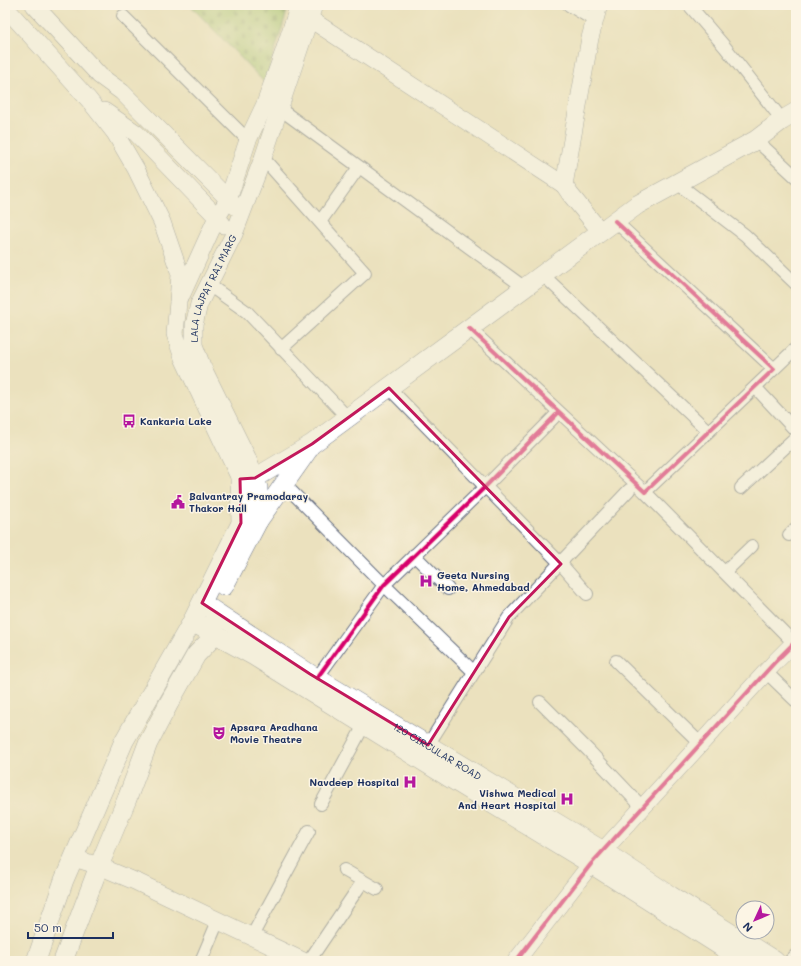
<svg xmlns="http://www.w3.org/2000/svg" width="801" height="966" font-family="Mali,sans-serif">
<defs>
<pattern id="cemetery-stones" width="16" height="16" patternUnits="userSpaceOnUse"><rect width="16" height="16" fill="#9cc26c"/><path d="M2 7V4a2 2 0 0 1 4 0v3zM10 15v-3a2 2 0 0 1 4 0v3z" fill="#7e9e5c"/></pattern>
</defs>
<rect width="100%" height="100%" fill="#fcf5e5"/>
<filter id="ink" filterUnits="userSpaceOnUse"><feTurbulence type="fractalNoise" baseFrequency=".025" numOctaves="2"/><feDisplacementMap in="SourceGraphic" scale="8" xChannelSelector="R" yChannelSelector="G"/><feConvolveMatrix kernelMatrix="1 2 1 2 8 2 1 2 1" color-interpolation-filters="sRGB"/></filter>
<filter id="wash" filterUnits="userSpaceOnUse"><feTurbulence type="fractalNoise" baseFrequency=".012" numOctaves="4" result="noise"/><feDisplacementMap in="SourceGraphic" scale="16" xChannelSelector="R" yChannelSelector="G"/><feGaussianBlur stdDeviation="0.9" result="paint"/><feColorMatrix in="noise" values="0 0 0 0 0 0 0 0 0 0 0 0 0 0 0 0 0 1.4 0 .05"/><feComposite in="paint" operator="in"/></filter>
<g filter="url(#wash)">
<rect width="100%" height="100%" fill="#ebe1be"/>
<path fill="url(#cemetery-stones)" stroke="#5c7865" d="M190 5H289L265 83Z"/>
</g>
<g filter="url(#ink)">
<g fill="none" stroke-linecap="round" stroke-linejoin="round">
<g stroke="#646d80" stroke-width="14">
<path id="street" d="M569 5 594 20
M689 5 725 47 776 112 781 121
M123 16 248 140
M280 109 525 288
M756 140 796 177
M263 158 365 273 281 349
M677 183 745 235 796 284
M320 222 359 167
M543 275 708 431
M209 285 247 312 348 418
M469 328 645 492 774 369 615 221
M774 369 796 348
M755 387 796 431
M389 388 561 564 587 594
M284 484 384 585 474 672
M741 488 796 437
M645 492 794 643
M789 535 796 528
M414 555 448 589
M725 572 752 546
M616 661 701 744
M766 672 796 701
M317 678 384 585 486 486 559 412
M540 702 589 751 643 808
M428 745 509 617 629 490
M321 804 364 725
M344 870 377 889
M252 936 309 831
M201 961 218 921
M309 961 363 881
M790 961 796 955"/>
</g>
<g stroke="#646d80" stroke-width="18">
<g id="secondary">
<path d="M34 5 100 76 122 92 235 206"/>
<path d="M599 5 590 38 564 185 570 194 601 232"/>
<path d="M5 7 89 100 115 133 136 169 162 222 180 274 178 302 175 334 183 358 240 479"/>
<path d="M310 19 564 185"/>
<path d="M104 111 136 133 217 217 223 225"/>
<path d="M182 294 217 217 228 200 248 140 265 104 283 54 299 5"/>
<path id="s1" d="M255 478 247 457 202 366 194 345V325L199 304 234 234 263 158 314 5"/>
<path d="M74 858 99 866 137 882 303 961"/>
<path d="M516 961 591 864 776 661 796 641"/>
</g>
</g>
<g stroke="#646d80" stroke-width="20">
<g id="primary">
<path d="M258 521 308 450"/>
<path d="M224 586 258 521V488L255 478"/>
<path id="s2" d="M202 603 310 674 603 851 671 896 775 961"/>
<path d="M192 622 254 656 450 778 591 864 744 961"/>
<path d="M36 961 64 880 124 741 192 622 241 523 240 479 255 478 312 444 637 205 756 140 781 121 796 112"/>
<path d="M63 961 99 866 127 799 148 743 169 703 196 655 216 634 211 624"/>
</g>
</g>
<use href="#street" stroke="#fff" stroke-width="12"/>
<use href="#secondary" stroke="#fff" stroke-width="17"/>
<use href="#primary" stroke="#fff" stroke-width="19"/>
<g stroke="#fcf5e5" stroke-width="6">
<path id="cycleway" d="M469 328 645 492 774 369 615 221
M317 678 384 585 486 486 559 412
M516 961 591 864 776 661 796 641"/>
</g>
<use href="#cycleway" stroke="#d6006c" stroke-width="4"/>
</g>
</g>
<path d="M0 0H801V966H0ZM389 388 561 564 509 617 428 745 310 674 202 603 241 523 240 479 255 478 312 444Z" fill="#ebe1be" fill-opacity=".55" fill-rule="evenodd"/>
<path fill="none" stroke="#c2185b" stroke-width="3" stroke-linejoin="round" d="M389 388 561 564 509 617 428 745 310 674 202 603 241 523 240 479 255 478 312 444Z"/>
<defs>
<g id="bus-bare" transform="scale(1.08)"><path d="M-5-6H5V4H4V6H2V4H-2V6H-4V4H-5ZM-3.5-4V0h7V-4ZM-3.5 1.2v1.5H-2V1.2ZM2 1.2v1.5H3.5V1.2Z" fill="#b5179e" stroke="#fcf5e5" stroke-width="2.5" paint-order="stroke"/></g>
<g id="civic-bare" transform="scale(1.08)"><path d="M-.6-6.5H3V-4.5H.6V-3L4-1V1h2V6H-6V1h2V-1L-.6-3ZM-1.2 2.5V6h2.4V2.5Z" fill="#b5179e" stroke="#fcf5e5" stroke-width="2.5" paint-order="stroke"/></g>
<g id="hospital-bare" transform="scale(1.08)"><path d="M-5-5h3v3.5h4V-5h3V5h-3V1.5h-4V5h-3Z" fill="#b5179e" stroke="#fcf5e5" stroke-width="2.5" paint-order="stroke"/></g>
<g id="theatre-bare" transform="scale(1.08)"><path d="M-5-5.5Q0-4 5-5.5V0Q5 5 0 6Q-5 5-5 0ZM-3.3-2.5H-1v1.5H-3.3ZM1-2.5H3.3v1.5H1ZM-2.8 1Q0 5.5 2.8 1Z" fill="#b5179e" stroke="#fcf5e5" stroke-width="2.5" paint-order="stroke"/></g>
</defs>
<g fill-rule="evenodd">
<use href="#bus-bare" x="129" y="421"/>
<use href="#civic-bare" x="178" y="502"/>
<use href="#hospital-bare" x="426" y="581"/>
<use href="#theatre-bare" x="219" y="733"/>
<use href="#hospital-bare" x="410" y="782"/>
<use href="#hospital-bare" x="567" y="799"/>
</g>
<g text-anchor="middle" stroke-width="3" stroke-linejoin="round" paint-order="stroke">
<g font-size="10" fill="#1b2f5e" stroke="#fcf5e5">
<text dy="4" stroke="none"><textPath href="#s1" startOffset="207">LALA LAJPAT RAI MARG</textPath></text>
<text dy="4" stroke="none"><textPath href="#s2" startOffset="278">120 CIRCULAR ROAD</textPath></text>
</g>
<g font-size="10" font-weight="bold" fill="#1b2f5e" stroke="#fcf5e5" text-anchor="start">
<text x="140" y="425">Kankaria Lake</text>
<text x="189" y="500">Balvantray Pramodaray<tspan x="189" dy="12">Thakor Hall</tspan></text>
<text x="437" y="579">Geeta Nursing<tspan x="437" dy="12">Home, Ahmedabad</tspan></text>
<text x="230" y="731">Apsara Aradhana<tspan x="230" dy="12">Movie Theatre</tspan></text>
<text x="399" y="786" text-anchor="end">Navdeep Hospital</text>
<text x="556" y="797" text-anchor="end">Vishwa Medical<tspan x="556" dy="12">And Heart Hospital</tspan></text>
</g>
</g>
<rect width="801" height="966" fill="none" stroke="#fcf5e5" stroke-width="20"/>
<g transform="translate(755 920) rotate(226)"><circle r="19" fill="#fcf5e5" stroke="#a2a6af"/>
<path d="M0-3L7 15L0 10L-7 15Z" fill="#b5179e"/>
<text y="-6" font-size="11" font-weight="bold" text-anchor="middle" fill="#1b2f5e">N</text>
</g>
<path d="M28 932v6h85v-6" fill="none" stroke="#1b2f5e" stroke-width="2"/>
<text x="34" y="932" font-size="12" fill="#1b2f5e" stroke="#fcf5e5" stroke-width="3" paint-order="stroke">50 m</text>
</svg>
